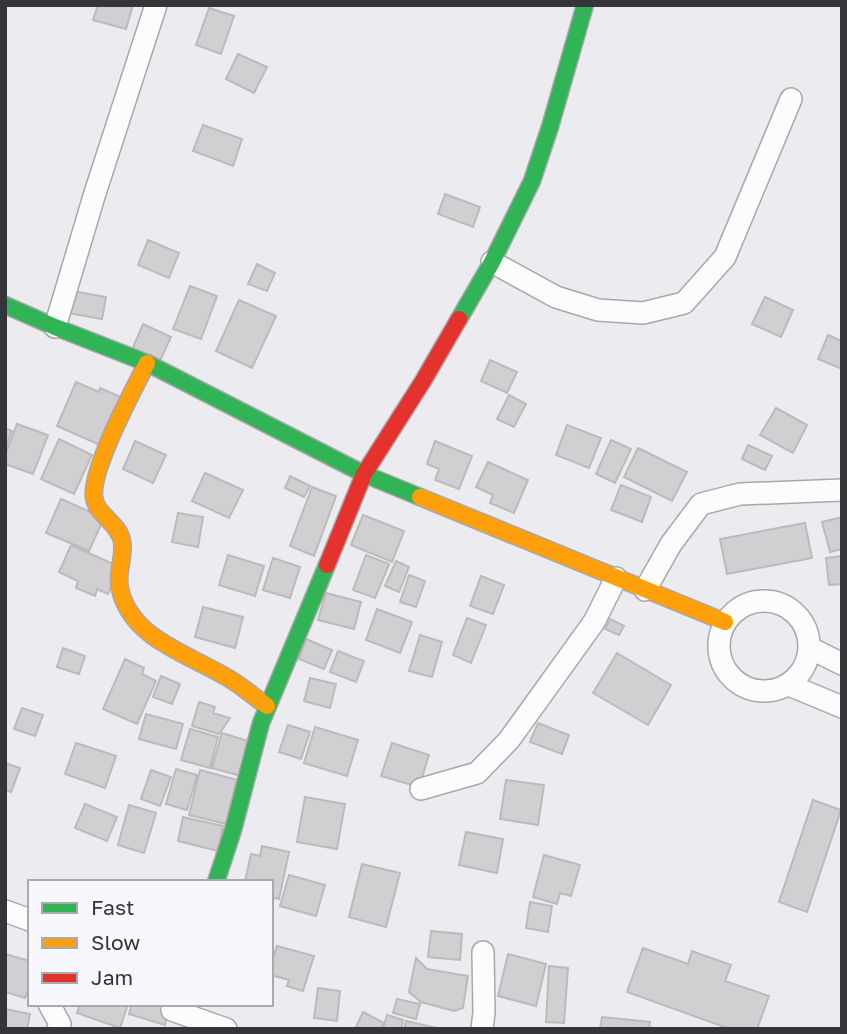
<svg xmlns="http://www.w3.org/2000/svg" width="847" height="1034" font-family="'Golos Text',sans-serif">
<rect width="100%" height="100%" fill="#ebebf0"/>
<path fill="#d1cfd1" stroke="#bcbabc" stroke-width="2" d="M98 5H133L126 29 93 20Z
M209 8 234 16 221 54 196 45Z
M238 54 267 67 254 93 226 79Z
M203 125 242 139 233 166 193 151Z
M445 194 480 207 473 227 438 214Z
M148 240 179 253 169 278 138 265Z
M257 264 275 273 267 291 248 284Z
M190 286 217 296 201 339 173 329Z
M72 291 106 297 102 319 68 313Z
M765 297 793 310 781 337 752 324Z
M239 300 276 316 252 368 216 351Z
M143 324 171 337 158 365 131 352Z
M828 335 842 341V369L818 359Z
M490 360 517 372 507 393 481 381Z
M76 382 99 392 100 388 123 398 102 446 57 426Z
M509 395 526 404 514 427 497 419Z
M776 408 807 425 793 453 760 435Z
M17 424 48 435 33 474 5 464V455Z
M567 425 601 438 589 468 556 455Z
M5 428 12 431 5 448Z
M59 439 92 455 74 494 41 479Z
M611 440 631 449 615 483 596 474Z
M135 441 166 455 153 483 123 469Z
M435 441 472 456 459 489 435 480 439 469 427 464Z
M748 445 772 456 765 470 742 459Z
M638 448 687 472 672 501 624 477Z
M488 462 528 480 514 513 490 503 493 495 476 487Z
M205 473 243 490 229 518 192 501Z
M290 476 310 486 304 497 285 488Z
M621 485 651 497 642 522 611 510Z
M312 487 336 496 314 556 290 546Z
M61 499 104 518 89 551 46 533Z
M178 513 203 517 198 547 172 542Z
M363 515 404 531 392 562 351 545Z
M842 517V549L830 552 822 522Z
M805 523 812 558 727 574 720 539Z
M71 545 120 567 108 594 97 589 95 596 76 588 78 581 59 572Z
M228 555 264 566 255 596 219 585Z
M366 555 389 564 375 598 353 590Z
M842 556V584L829 585 826 558Z
M273 558 300 567 290 598 263 590Z
M396 561 409 567 399 592 385 586Z
M409 575 425 581 416 607 400 602Z
M481 576 504 585 493 614 470 606Z
M326 593 361 602 354 629 318 620Z
M203 607 243 617 235 648 195 637Z
M377 609 412 622 400 653 366 640Z
M467 618 486 625 471 663 453 655Z
M610 619 624 626 619 635 605 629Z
M420 635 442 642 432 677 409 671Z
M306 639 332 650 324 669 299 659Z
M63 648 85 656 79 674 57 667Z
M338 651 364 661 356 682 330 672Z
M617 653 671 685 648 725 593 693Z
M125 659 144 668 142 674 156 681 137 724 103 709Z
M161 676 180 684 172 704 153 697Z
M310 678 336 684 330 708 304 701Z
M199 702 215 707 213 713 230 718 219 734 192 726Z
M22 708 43 715 35 736 14 729Z
M146 714 183 724 176 749 139 739Z
M538 723 569 735 562 754 530 742Z
M288 725 310 732 301 759 279 752Z
M315 727 358 740 347 776 304 763Z
M190 729 218 737 210 768 181 760Z
M222 733 251 742 241 776 212 768Z
M76 743 116 756 105 788 65 774Z
M392 743 429 755 419 787 381 776Z
M5 763 20 768 11 792 5 790Z
M176 769 197 775 187 810 166 804Z
M151 770 171 777 160 806 141 799Z
M200 770 237 780 226 824 189 815Z
M506 780 544 785 538 825 500 819Z
M305 797 345 804 337 849 297 842Z
M813 800 841 810 807 912 779 902Z
M85 804 117 817 107 841 75 828Z
M129 805 156 813 144 853 118 845Z
M183 817 223 826 218 851 178 841Z
M466 832 503 839 497 873 459 865Z
M262 846 289 852 279 899 271 897V882H245L251 854 260 856Z
M544 855 580 865 571 896 560 893 557 904 533 897Z
M362 864 400 873 386 927 349 917Z
M289 875 325 885 316 916 280 906Z
M530 902 552 906 548 932 526 928Z
M431 931 462 934 460 960 428 957Z
M277 946 314 956 303 991 287 986 289 980 271 975V964Z
M643 948 688 964 692 951 731 965 725 981 769 996 757 1029H730L627 992Z
M5 954 30 961V983L25 998 5 992Z
M508 954 546 964 536 1006 498 996Z
M416 958 427 969 468 976 463 1008 454 1011 421 1002 409 992Z
M549 966 568 968 564 1023 546 1022Z
M318 988 340 991 337 1021 314 1018Z
M397 999 420 1004 416 1019 393 1013Z
M80 1004H128L120 1028 77 1013Z
M132 1004H171L165 1025 129 1014Z
M5 1009 30 1014 27 1029H5Z
M363 1012 384 1023 381 1029H355Z
M387 1015 403 1020 401 1029H383Z
M602 1017 650 1022 649 1029H600Z
M406 1021 441 1029H404Z"/>
<g fill="none" stroke-linecap="round" stroke-linejoin="round">
<g stroke="#a8a8ac" stroke-width="24">
<path id="street" d="M492 262 556 297 598 310 643 313 684 303 725 257 791 99
M55 327 95 193 156 5
M645 590 671 544 701 504 740 494 842 490
M719 646a45 45 0 1 1 90 0a45 45 0 1 1-90 0Z
M810 648 842 664
M789 685 842 707
M421 789 477 773 509 740 594 622 616 578
M5 911 30 920
M49 1004 60 1024 58 1029
M172 1010 226 1029
M482 1029 484 1013 483 952"/>
</g>
<g stroke="#a8a8ac" stroke-width="19">
<path id="fast" d="M5 305 55 327 147 363 364 474 420 497
M459 319 492 262 532 181 550 127 585 5
M216 882 233 830 261 723 327 565"/>
</g>
<g stroke="#a8a8ac" stroke-width="19">
<path id="slow" d="M147 363C133 391 91 468 94 497 96 515 119 523 122 541 125 557 116 573 120 589 131 639 189 654 228 678 242 686 254 697 267 706
M420 497 725 622"/>
</g>
<g stroke="#a8a8ac" stroke-width="19">
<path id="jam" d="M327 565 364 474 423 381 459 319"/>
</g>
<use href="#street" stroke="#fcfcfd" stroke-width="21"/>
<use href="#fast" stroke="#30b455" stroke-width="16"/>
<use href="#slow" stroke="#ff9f0a" stroke-width="16"/>
<use href="#jam" stroke="#e5322d" stroke-width="16"/>
</g>
<rect width="847" height="1034" fill="none" stroke="#343538" stroke-width="14"/>
<rect x="28" y="880" width="245" height="126" fill="#f7f8fe" stroke="#a9aaaf" stroke-width="2"/>
<rect x="42" y="903" width="35" height="10" fill="#30b455" stroke="#a9aaaf" stroke-width="2"/>
<text x="91" y="915" font-size="21" fill="#343538">Fast</text>
<rect x="42" y="938" width="35" height="10" fill="#ff9f0a" stroke="#a9aaaf" stroke-width="2"/>
<text x="91" y="950" font-size="21" fill="#343538">Slow</text>
<rect x="42" y="973" width="35" height="10" fill="#e5322d" stroke="#a9aaaf" stroke-width="2"/>
<text x="91" y="985" font-size="21" fill="#343538">Jam</text>
</svg>
